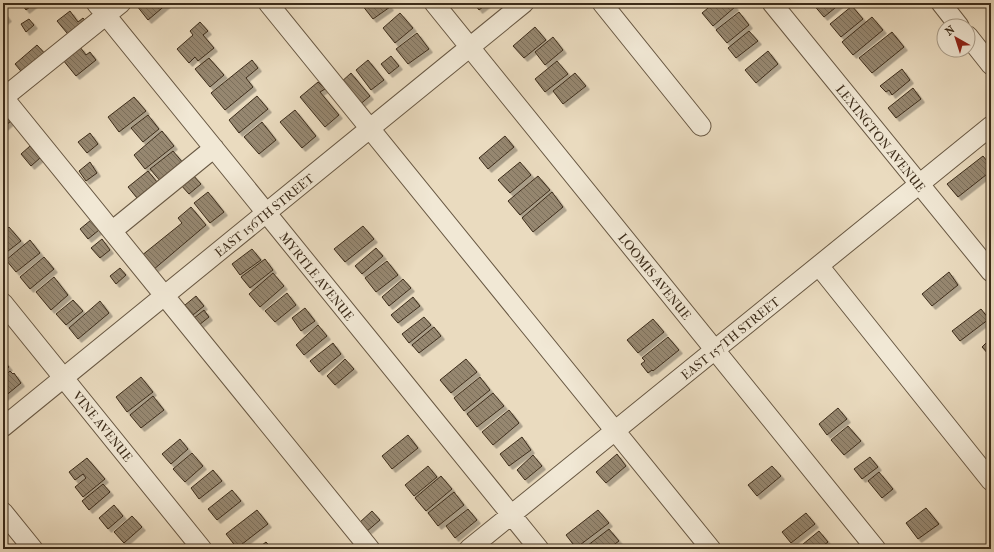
<svg xmlns="http://www.w3.org/2000/svg" width="994" height="552" font-family="'IM FELL French Canon',serif">
<defs>
<pattern id="building-back-hatch" width="6" height="6" patternUnits="userSpaceOnUse"><rect width="6" height="6" fill="#968770"/><path d="M-1 5l2 2M0 0l6 6M5-1l2 2" fill="none" stroke="#7c6f5b"/></pattern>
<filter id="shadow"><feDropShadow dx="3.5" dy="3.5" stdDeviation="0" flood-color="#0004"/></filter>
</defs>
<rect width="100%" height="100%" fill="#eadbbf"/>
<filter id="stains"><feTurbulence type="fractalNoise" baseFrequency=".005" numOctaves="4"/><feColorMatrix values="0 0 0 0 .2 0 0 0 0 .09 0 0 0 0 .02 0 0 0 .5 -.17"/></filter>
<radialGradient id="worn" r=".72"><stop offset=".6" stop-color="#630" stop-opacity="0"/><stop offset="1" stop-color="#630" stop-opacity=".3"/></radialGradient>
<path fill="url(#building-back-hatch)" stroke="#3c2c1a" filter="url(#shadow)" d="M21 3H35L26 10Z
M141 3H168L148 20 137 6Z
M366 3H387L390 7 373 19 362 5Z
M474 3H488L479 10Z
M714 3H732L735 7 713 26 702 13Z
M812 3H841L824 17Z
M852 6 863 19 841 37 830 24Z
M70 11 78 22 83 18 89 25 72 39 57 21Z
M3 12 8 18 3 22Z
M739 12 749 25 727 43 716 30Z
M400 13 413 28 395 43 383 28Z
M872 17 883 30 853 55 842 42Z
M29 19 34 25 26 32 21 24Z
M200 22 208 31 203 35 214 48 198 61 195 57 189 63 177 49 193 35 190 31Z
M535 27 546 40 524 58 513 46Z
M749 31 758 41 736 58 728 48Z
M892 32 904 47 872 73 859 58Z
M417 33 429 49 408 64 396 49Z
M553 37 563 50 545 65 535 52Z
M37 45 48 57 25 76 15 64Z
M80 47 86 55 90 52 96 60 76 76 63 60Z
M768 51 778 64 756 83 745 70Z
M391 56 399 66 389 74 381 64Z
M209 58 224 75 210 87 195 69Z
M252 60 258 68 246 78 253 87 225 110 211 93Z
M368 60 384 80 371 90 356 70Z
M557 61 568 74 545 92 535 79Z
M902 69 910 80 892 95 889 90 886 92 880 86Z
M351 73 370 96 358 106 339 84Z
M575 73 586 86 563 104 553 91Z
M318 82 325 89 320 92 339 115 325 127 300 97Z
M913 88 921 99 896 118 888 108Z
M257 96 268 109 239 133 229 120Z
M134 97 146 111 119 132 108 117Z
M295 110 316 136 302 148 280 122Z
M5 113 12 120 3 128V114Z
M148 115 159 129 143 142 131 128Z
M262 122 276 140 259 154 244 137Z
M162 131 174 146 145 169 134 155Z
M90 133 98 144 87 153 78 142Z
M505 136 514 147 488 169 479 158Z
M30 146 40 158 31 166 21 154Z
M173 151 184 164 162 183 150 169Z
M983 156 991 166V171L958 197 947 184Z
M90 162 97 173 86 181 79 171Z
M520 162 531 175 510 193 498 180Z
M148 171 157 182 137 198 128 187Z
M192 174 201 184 189 194 180 184Z
M538 176 550 190 520 215 508 201Z
M208 192 224 212 210 223 194 203Z
M552 192 563 207 533 232 522 218Z
M191 207 206 225 153 270 141 256 182 223 178 218Z
M91 220 99 230 88 239 80 229Z
M363 226 374 239 345 262 334 249Z
M9 227 21 241 3 255V232Z
M102 239 110 250 100 258 91 248Z
M30 240 40 253 16 272 6 260Z
M376 248 383 256 362 274 355 266Z
M252 249 261 260 240 275 232 264Z
M44 257 54 269 30 289 20 277Z
M265 259 273 270 250 288 241 277Z
M387 261 398 275 376 292 365 278Z
M120 268 126 275 116 284 110 276Z
M949 272 958 285 932 306 922 294Z
M273 273 284 286 260 307 249 294Z
M54 277 68 295 51 310 36 292Z
M403 279 411 288 389 306 382 297Z
M287 293 296 305 275 322 265 311Z
M196 296 204 306 193 315 185 305Z
M413 297 420 306 398 323 391 315Z
M73 300 83 311 66 325 56 314Z
M100 301 109 313 78 339 69 328Z
M305 308 315 321 301 331 292 318Z
M981 309 989 319 960 341 952 331Z
M204 310 209 317 199 325 194 318Z
M424 317 431 325 409 343 402 334Z
M653 319 664 332 638 353 627 340Z
M318 325 327 336 304 355 296 345Z
M434 327 441 336 419 353 412 345Z
M668 337 679 350 653 371 652 370 648 373 641 364 645 361 642 358Z
M991 338V356H990L982 347Z
M333 343 341 354 319 372 310 361Z
M345 359 354 369 335 385 327 376Z
M466 359 477 372 451 393 440 380Z
M3 360 9 367 3 372Z
M10 371 13 374 14 373 21 383 3 398V377Z
M141 377 153 392 127 412 116 397Z
M480 377 490 390 464 411 454 398Z
M493 393 504 406 477 427 467 414Z
M153 396 164 410 141 428 130 415Z
M838 408 847 419 827 435 819 424Z
M509 410 519 423 493 445 482 432Z
M848 426 861 441 844 455 831 440Z
M408 435 418 448 392 469 382 456Z
M522 437 531 450 509 466 500 454Z
M180 439 188 449 171 464 162 454Z
M192 453 203 466 185 482 173 469Z
M617 454 626 466 606 483 596 472Z
M533 455 542 466 525 480 517 470Z
M870 457 878 467 862 479 854 469Z
M87 458 105 479 83 497 75 487 86 478 83 474 75 480 69 472Z
M428 466 437 477 414 496 405 485Z
M772 466 781 476 757 496 748 485Z
M213 470 222 481 199 499 191 488Z
M879 472 893 489 882 498 868 481Z
M441 476 452 489 426 511 415 498Z
M103 484 110 492 89 510 82 501Z
M232 490 241 501 217 520 208 509Z
M454 492 464 505 438 526 428 513Z
M114 505 123 516 108 529 99 518Z
M926 508 939 524 918 539 906 523Z
M468 509 477 520 455 538 446 526Z
M257 510 268 524 237 548 226 534Z
M598 510 609 523 576 548 566 535Z
M372 511 380 520 366 532 359 523Z
M806 513 815 524 791 543 782 532Z
M132 516 142 527 124 543 114 532Z
M609 529 619 541 608 549H583Z
M819 531 828 542 819 549H797Z
M266 542 272 549H257Z
M832 544 836 549H827Z
M947 545 950 549H942Z"/>
<g fill="none" stroke-linecap="round" stroke-linejoin="round">
<g stroke="#685843" stroke-width="21">
<path id="minor" d="M96 3 539 549
M268 3 711 549
M434 3 876 549
M602 3 701 126
M772 3 991 272
M941 3 959 26
M968 36 991 65
M3 98 121 3
M4 98 370 549
M112 231 214 148
M819 266 991 481
M3 303 202 549
M3 427 524 3
M3 512 33 549
M469 549 991 126"/>
</g>
<use href="#minor" stroke="#f1e8d5" stroke-width="19"/>
</g>
<g text-anchor="middle" stroke-width="3" stroke-linejoin="round" paint-order="stroke">
<g font-size="13" fill="#3c2c1a" stroke="#f1e8d5">
<text transform="translate(881 138) rotate(51)" y="5">LEXINGTON AVENUE</text>
<text transform="translate(264 215) rotate(-39)" y="5">EAST 156TH STREET</text>
<text transform="translate(317 276) rotate(51)" y="5">MYRTLE AVENUE</text>
<text transform="translate(655 276) rotate(51)" y="5">LOOMIS AVENUE</text>
<text transform="translate(730 338) rotate(-39)" y="5">EAST 157TH STREET</text>
<text transform="translate(103 426) rotate(51)" y="5">VINE AVENUE</text>
</g>
</g>
<rect width="994" height="552" fill="none" stroke="#eadbbf" stroke-width="16"/>
<rect x="4" y="4" width="986" height="544" fill="none" stroke="#3c2c1a" stroke-width="2"/>
<rect x="8" y="8" width="978" height="536" fill="none" stroke="#3c2c1a"/>
<g transform="translate(956 38) rotate(321)"><circle r="19" fill="#f1e8d5" stroke="#a99d8a"/>
<path d="M0-3L7 15L0 10L-7 15Z" fill="#8f2418"/>
<text y="-6" font-size="11" font-weight="bold" text-anchor="middle" fill="#3c2c1a">N</text>
</g>
<rect width="100%" height="100%" filter="url(#stains)"/>
<rect width="100%" height="100%" fill="url(#worn)"/>
</svg>
